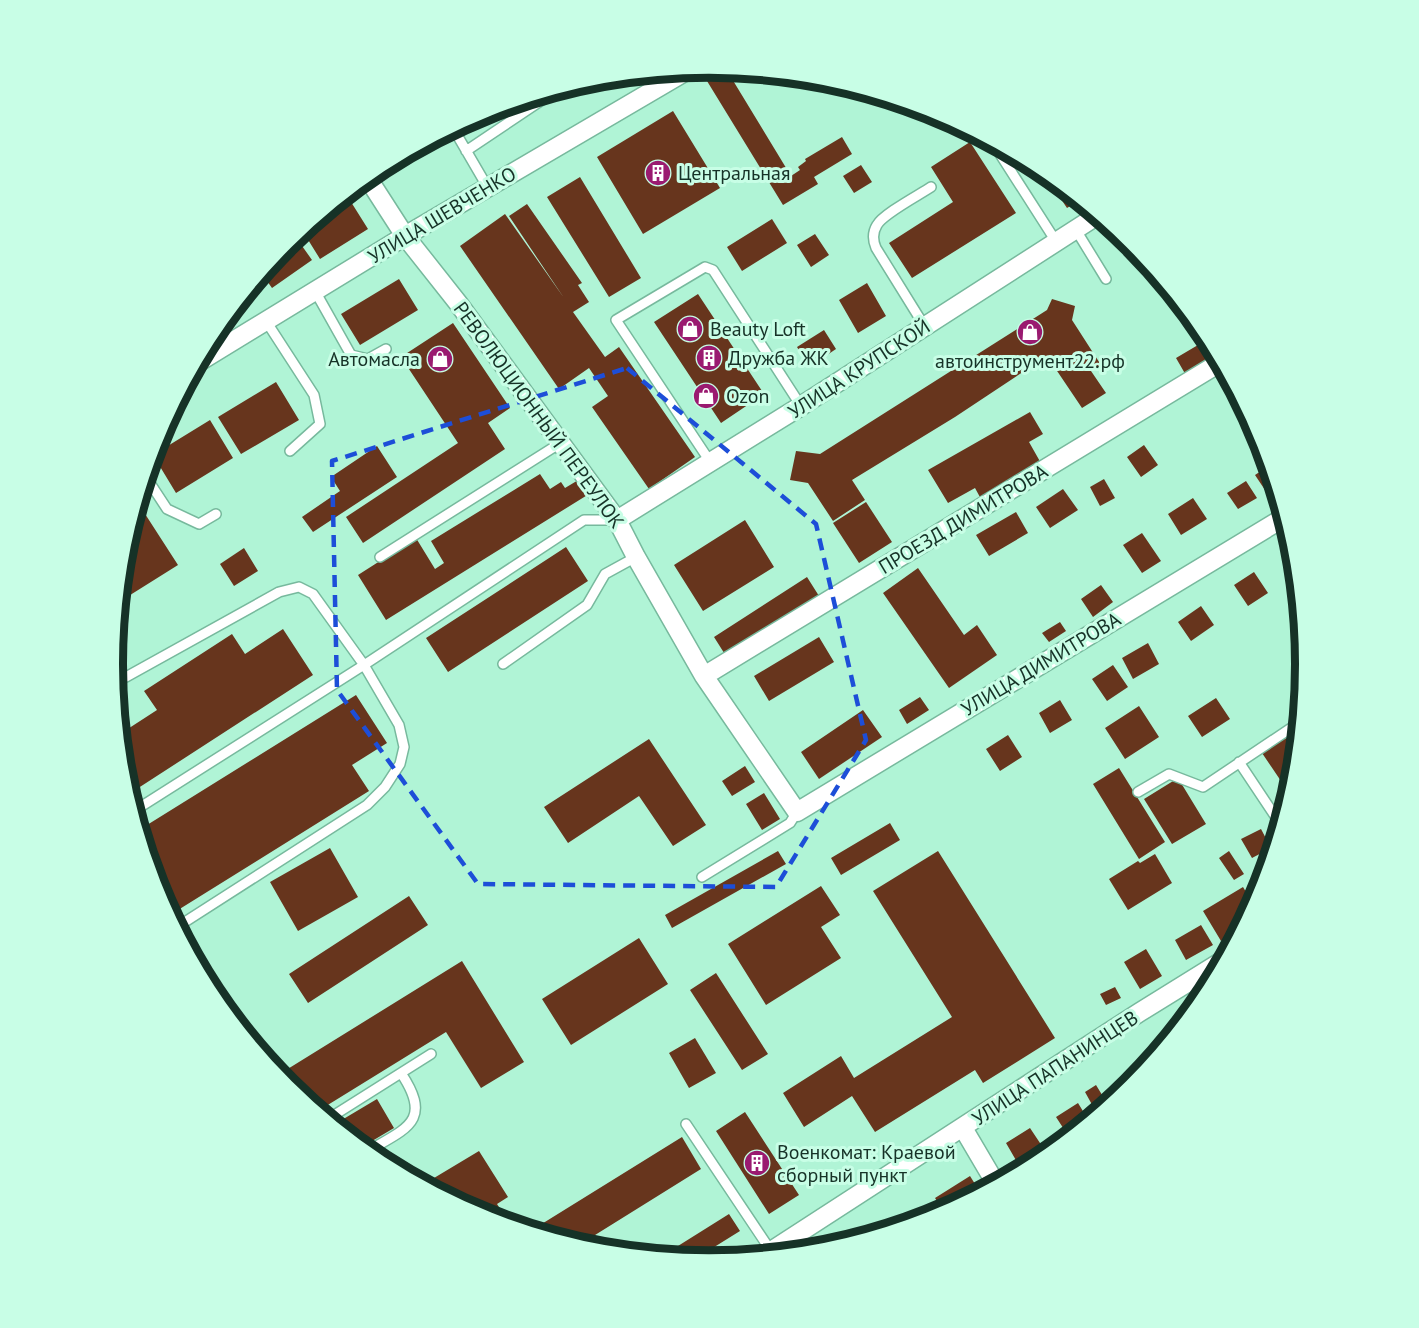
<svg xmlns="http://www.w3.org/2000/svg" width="1419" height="1328" font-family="'PT Sans',sans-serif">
<rect width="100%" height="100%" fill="#b0f4d6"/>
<path fill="#67351d" d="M726 69 791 176 800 170 798 167 806 161 805 159 842 137 852 154 814 177 818 184 783 205 707 81Z
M673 111 720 188 643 234 597 157Z
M429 141 433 148 393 172 388 163Z
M970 142 1016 213 912 278 889 243 953 202 931 167Z
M861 165 872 182 854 193 843 176Z
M580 177 641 278 609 297 547 197Z
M1059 183 1067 189 1080 200 1067 208 1053 187Z
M346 194 368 229 320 259 302 230Z
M527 204 582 283 578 285 589 302 573 312 605 357 619 347 695 457 649 489 592 407 608 396 589 368 559 389 460 246 505 214 564 298 509 216Z
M772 219 787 243 742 271 727 247Z
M815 234 829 255 811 267 797 245Z
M295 236 312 260 272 288 262 274 288 242Z
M399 279 418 310 360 345 341 314Z
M867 283 886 316 858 333 839 300Z
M698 294 764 394 721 423 654 322Z
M1052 299 1075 306 1072 320 1101 365 1091 371 1106 393 1082 408 1047 356 955 417 852 480 865 500 833 521 808 483 790 480 796 451 820 454 1047 310Z
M453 323 510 408 488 423 505 449 363 543 346 517 458 443 401 357Z
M824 330 836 349 809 367 797 347Z
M1198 345 1209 363 1187 377 1176 358Z
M276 382 299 420 241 454 218 417Z
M1030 412 1043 434 1029 442 1042 465 981 499 975 488 948 503 928 470Z
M210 420 233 458 176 493 153 455Z
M1144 445 1158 465 1141 477 1127 457Z
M377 446 397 477 313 532 302 517 340 491 331 477Z
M1270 465 1276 488 1267 493 1255 475Z
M540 474 550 489 561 482 565 488 580 479 589 494 386 620 358 575 416 538 435 569 444 563 431 541Z
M1104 479 1115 498 1100 506 1090 487Z
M1246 481 1257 498 1238 509 1227 493Z
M1063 489 1078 510 1050 528 1036 507Z
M1193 498 1207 519 1181 535 1168 514Z
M866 502 892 542 859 563 833 523Z
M138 503 178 565 119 602 123 561 128 558 124 552 125 547Z
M1016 512 1028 533 989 556 976 535Z
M745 520 774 567 703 611 674 565Z
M1142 533 1161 561 1142 573 1123 545Z
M566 547 588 581 448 672 426 638Z
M244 548 258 571 234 586 220 564Z
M918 568 964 635 977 625 997 655 949 688 883 593Z
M1254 572 1268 593 1248 606 1234 585Z
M807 577 819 596 726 656 714 637Z
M1101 585 1113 602 1093 617 1081 599Z
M1201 606 1214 625 1191 641 1178 622Z
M1060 622 1066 631 1049 642 1042 633Z
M283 629 313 675 129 794 124 780 120 734 157 710 144 691 232 634 245 654Z
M819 637 834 662 769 701 754 676Z
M1148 643 1159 664 1133 679 1122 658Z
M1113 665 1128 687 1107 701 1092 679Z
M356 695 387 743 352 765 369 791 170 915 158 892 139 830Z
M920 697 929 710 907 724 899 710Z
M1216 698 1230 719 1202 737 1188 716Z
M1060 700 1072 720 1050 733 1039 713Z
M1139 706 1159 737 1125 759 1105 728Z
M863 710 882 737 819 779 801 752Z
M1300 729 1294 780 1285 787 1262 753Z
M1008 735 1022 757 1000 771 986 749Z
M649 739 706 825 673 846 639 796 568 843 544 807Z
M745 766 755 782 732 796 722 781Z
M1119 768 1165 842 1139 859 1093 784Z
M1178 778 1206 824 1172 844 1144 799Z
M764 793 780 819 762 830 746 804Z
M890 823 900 840 841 875 831 858Z
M1261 829 1271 848 1252 858 1241 839Z
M330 848 358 897 298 931 270 882Z
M778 851 786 864 672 928 665 915Z
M938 851 1055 1038 983 1083 975 1070 875 1132 852 1096 804 1127 783 1093 841 1056 854 1078 952 1017 873 891Z
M1229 851 1244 874 1234 880 1219 858Z
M1155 854 1172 883 1128 910 1109 879 1138 861 1140 863Z
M821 886 840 915 821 927 841 958 766 1005 728 944Z
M1243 887 1254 905 1241 928 1221 941 1203 911Z
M409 896 428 925 308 1003 289 974Z
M1201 925 1213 945 1186 960 1175 940Z
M639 938 668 984 571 1045 542 999Z
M1146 949 1162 976 1140 989 1124 962Z
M462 961 524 1062 481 1088 446 1032 318 1111 287 1086 278 1075Z
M716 973 768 1054 742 1070 690 990Z
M1115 987 1121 998 1106 1005 1100 994Z
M695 1038 716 1073 689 1088 669 1053Z
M1153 1060 1135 1081 1130 1071Z
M1096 1085 1107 1103 1095 1110 1085 1092Z
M377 1099 394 1128 362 1147 335 1124Z
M1078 1103 1089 1121 1069 1137 1056 1117Z
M745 1112 799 1195 769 1214 716 1131Z
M1030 1128 1042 1146 1017 1162 1006 1143Z
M682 1137 701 1169 579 1245 532 1230Z
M479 1151 508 1197 497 1204 510 1224 481 1215 424 1184Z
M970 1176 980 1192 944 1212 935 1198Z
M729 1214 740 1231 695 1259 662 1256Z"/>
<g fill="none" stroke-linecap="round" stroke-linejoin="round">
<g stroke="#77b99d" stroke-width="12">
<path id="service" d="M453 128 488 188
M466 151 557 90
M1000 154 1057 243
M1076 230 1106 279
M315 291 351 355 368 359 386 349
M266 321 314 395 320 424 290 451
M925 327 876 248C873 241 872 233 877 225 883 214 919 195 931 187
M711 463 616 320 705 267 713 270 801 406
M146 477 167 509 199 524 216 514
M380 557 562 442
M503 664 587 605 605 574 636 557
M115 680 126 677 279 592 299 587 313 594 364 665 399 725 404 747 400 764 385 787 367 805 177 927
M1239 762 1281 825
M1138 792 1169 774 1203 787 1300 722
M134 811 364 665 584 520H616
M702 877 790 823 797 812
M328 1119 431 1054
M686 1124 771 1251
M368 1151C407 1128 433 1121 401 1073"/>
</g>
<g stroke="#77b99d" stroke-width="21">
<path id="minor" d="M367 177 405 236 458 303 617 520 636 557 704 676 797 812 1285 517
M197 363 405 236 688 70
M617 520 801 406 1098 215
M704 676 1221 362
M963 1128 996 1184
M765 1255 1140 1012 1224 960"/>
</g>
<use href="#service" stroke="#fff" stroke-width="9"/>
<use href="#minor" stroke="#fff" stroke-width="18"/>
</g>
<path fill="none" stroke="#1d4ed8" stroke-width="4.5" stroke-dasharray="12 8" stroke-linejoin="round" d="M627 368 816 524 866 740 776 887 478 884 337 690 332 461Z"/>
<defs>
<g id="building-disc" transform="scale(1.35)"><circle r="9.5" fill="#9a1a70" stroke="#c8fee6"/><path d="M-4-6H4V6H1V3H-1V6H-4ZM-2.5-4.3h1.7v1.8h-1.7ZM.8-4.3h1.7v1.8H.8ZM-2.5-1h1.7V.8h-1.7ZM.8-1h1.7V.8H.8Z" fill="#fff"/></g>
<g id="shop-disc" transform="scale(1.35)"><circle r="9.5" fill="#9a1a70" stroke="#c8fee6"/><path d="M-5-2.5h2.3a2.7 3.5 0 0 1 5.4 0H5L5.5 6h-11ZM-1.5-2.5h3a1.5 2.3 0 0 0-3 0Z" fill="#fff"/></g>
</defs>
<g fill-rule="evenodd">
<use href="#building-disc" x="658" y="173"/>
<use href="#shop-disc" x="690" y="329"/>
<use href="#shop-disc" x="1030" y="332"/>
<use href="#building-disc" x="709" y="358"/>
<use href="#shop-disc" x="440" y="359"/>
<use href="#shop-disc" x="706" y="396"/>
<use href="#building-disc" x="757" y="1163"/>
</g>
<g text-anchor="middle" stroke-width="6" stroke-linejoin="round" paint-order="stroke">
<g font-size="20" fill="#163227" stroke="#c8fee6" text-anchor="start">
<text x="678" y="180">Центральная</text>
<text x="710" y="336">Beauty Loft</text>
<text x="728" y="365">Дружба ЖК</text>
<text x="420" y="366" text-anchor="end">Автомасла</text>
<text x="1030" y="368" text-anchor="middle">автоинструмент22.рф</text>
<text x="726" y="403">Ozon</text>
<text x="777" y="1159">Военкомат: Краевой<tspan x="777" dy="23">сборный пункт</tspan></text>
</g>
<g font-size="20" fill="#163227" stroke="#c8fee6">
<text transform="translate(442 215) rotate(-31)" y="7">УЛИЦА ШЕВЧЕНКО</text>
<text transform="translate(859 369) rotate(-33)" y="7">УЛИЦА КРУПСКОЙ</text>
<text transform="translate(539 415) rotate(54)" y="7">РЕВОЛЮЦИОННЫЙ ПЕРЕУЛОК</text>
<text transform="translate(963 519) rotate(-31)" y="7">ПРОЕЗД ДИМИТРОВА</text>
<text transform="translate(1041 664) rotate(-31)" y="7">УЛИЦА ДИМИТРОВА</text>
<text transform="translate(1055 1068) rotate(-33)" y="7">УЛИЦА ПАПАНИНЦЕВ</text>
</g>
</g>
<path d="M0 0H1419V1328H0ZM123 664a586 586 0 1 1 1172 0a586 586 0 1 1-1172 0Z" fill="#c8fee6" fill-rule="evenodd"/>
<path fill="none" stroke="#163227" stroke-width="8" d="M123 664a586 586 0 1 1 1172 0a586 586 0 1 1-1172 0Z"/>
</svg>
